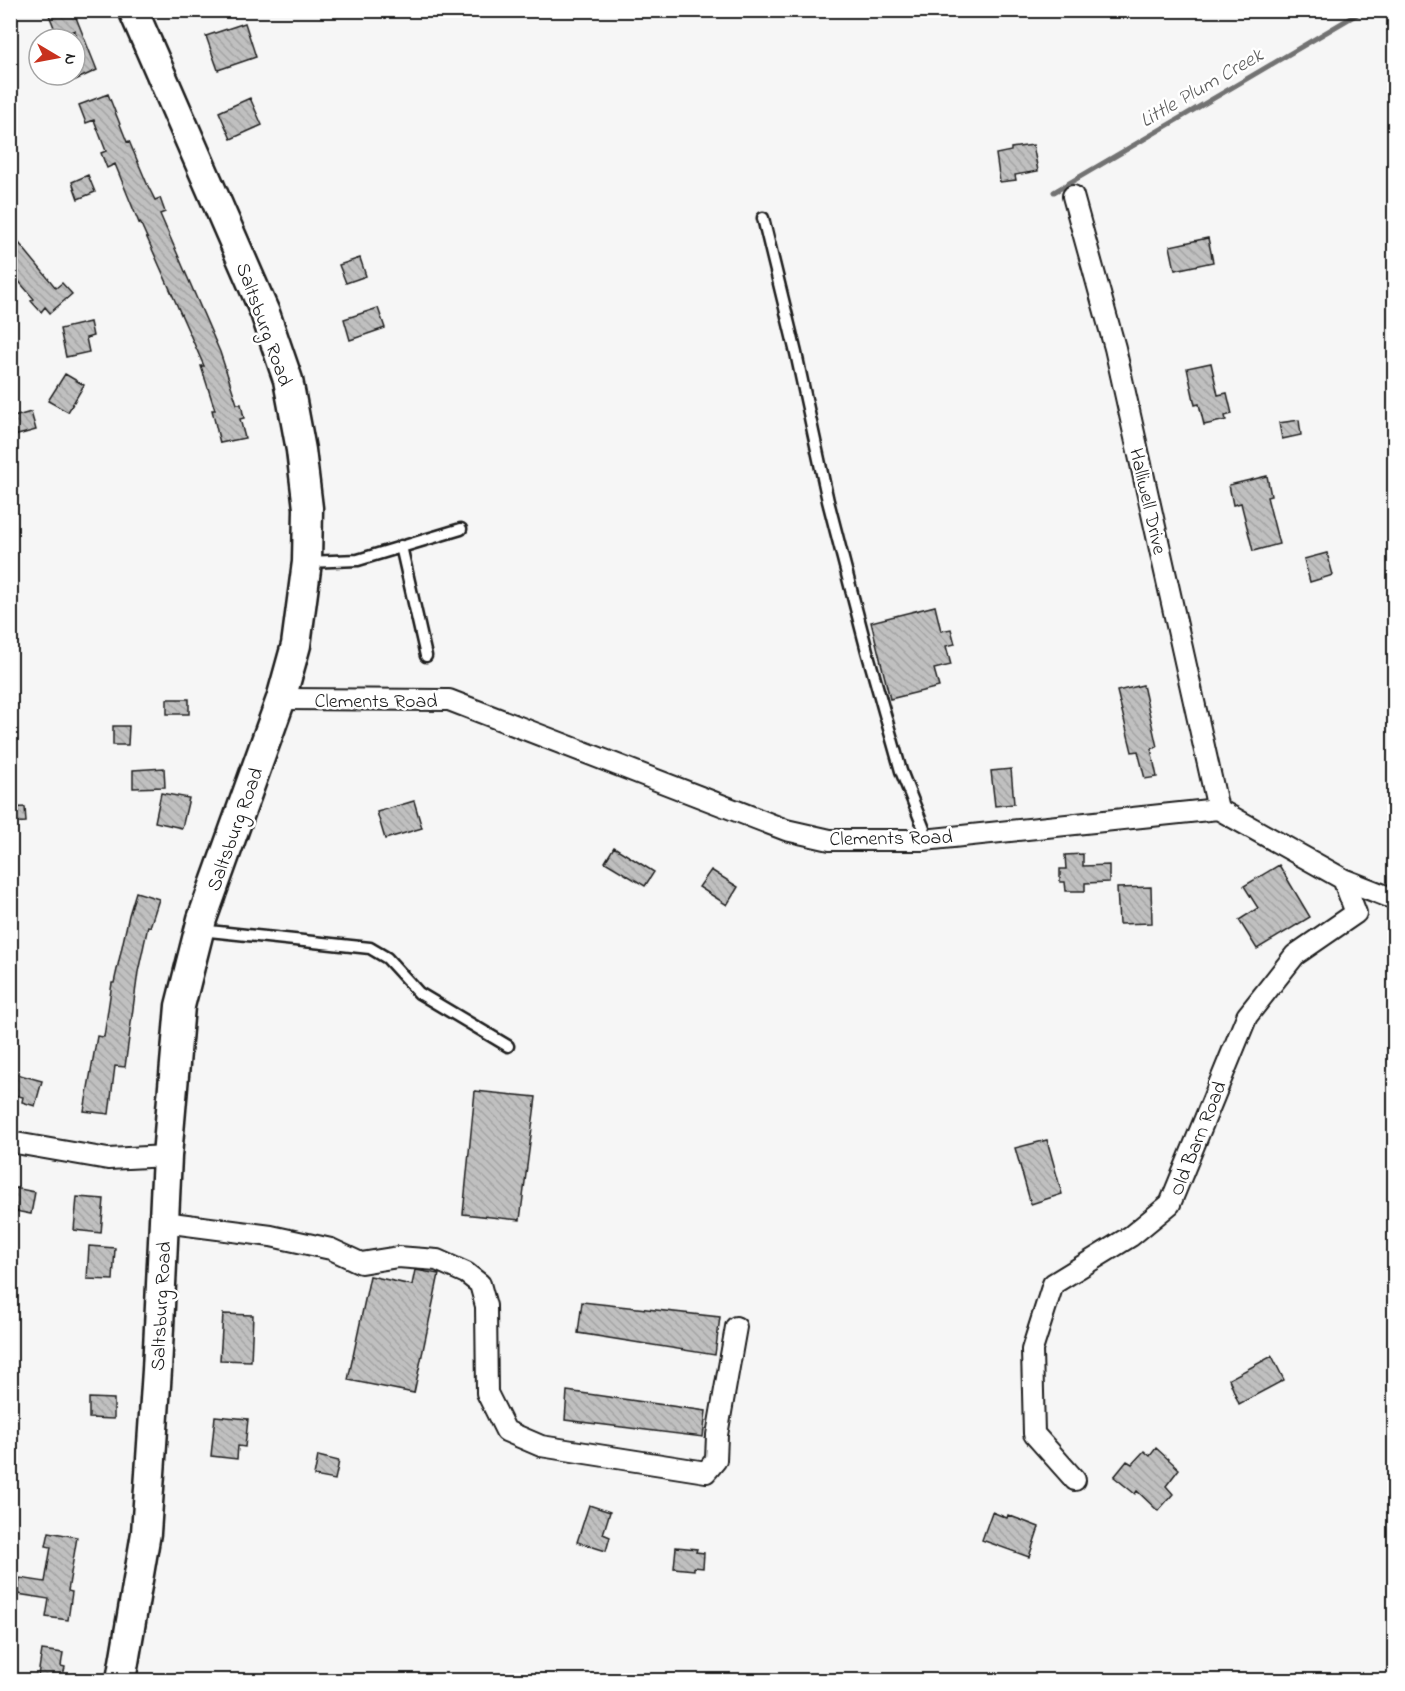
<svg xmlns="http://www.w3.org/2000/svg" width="1405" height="1691" font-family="'Indie Flower',sans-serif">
<defs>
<pattern id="building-back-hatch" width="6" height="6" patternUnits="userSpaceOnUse" patternTransform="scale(1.5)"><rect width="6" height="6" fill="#c0c0c0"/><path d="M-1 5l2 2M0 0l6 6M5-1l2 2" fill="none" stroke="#a4a4a4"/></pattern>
</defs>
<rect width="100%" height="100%" fill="#f6f6f6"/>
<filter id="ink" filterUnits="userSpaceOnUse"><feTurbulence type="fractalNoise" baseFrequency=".0167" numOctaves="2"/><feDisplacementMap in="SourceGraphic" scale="12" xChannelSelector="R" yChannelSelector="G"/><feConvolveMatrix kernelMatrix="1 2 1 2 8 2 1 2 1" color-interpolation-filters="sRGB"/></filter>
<g filter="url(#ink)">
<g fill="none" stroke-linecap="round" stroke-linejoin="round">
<path stroke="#727272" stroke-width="5" d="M1054 192 1364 10"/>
</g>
<path fill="url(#building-back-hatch)" stroke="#1c1c1c" stroke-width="1.5" d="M47 10H73L97 70 75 80V30L58 37Z
M245 23 256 57 218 70 206 36Z
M108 94 127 142 129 141 148 186 155 200 160 198 165 212 160 214 220 352 237 404H241L244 418 240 419 245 438 220 443 212 410H215L201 366H204L140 222 139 223 115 164 107 168 101 153 106 151 94 120 86 123 79 105Z
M250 98 262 125 231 139 219 112Z
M1033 145 1038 171 1015 175 1016 180 1000 182 996 154 1011 151V148Z
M88 175 95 192 78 199 72 182Z
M10 232 56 288 62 283 72 294 50 313 45 307 41 312 31 301 34 299 10 271Z
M1208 238 1213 262 1175 270 1170 246Z
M360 258 366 276 346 283 339 265Z
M378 308 385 328 350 340 344 319Z
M90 322 93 336 86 338 89 352 66 357 60 329Z
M1211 363 1218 395 1227 393 1232 414 1225 416 1226 420 1204 425 1199 404 1195 405 1187 368Z
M65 374 84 385 68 412 48 401Z
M31 412 36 430 14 436 10 418Z
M1299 420 1301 435 1282 439 1279 423Z
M1267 476 1271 496 1267 497 1279 544 1253 551 1241 503 1233 505 1229 485Z
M1327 553 1333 575 1310 582 1304 559Z
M935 606 941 631 951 629 955 644 946 646 951 665 934 669 939 687 890 699 871 622Z
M1143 685 1157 747 1151 749 1157 777 1145 779 1138 751 1132 752 1117 691Z
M167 699H189V714H167Z
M113 726H129L128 745H113Z
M164 768 165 787 133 788V770Z
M1011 769 1014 804 995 806 991 771Z
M161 793 189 798 182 828 155 822Z
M414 801 422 828 385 839 377 812Z
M25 807 26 822 10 823V808Z
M614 847 654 872 645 886 605 862Z
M1083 854V866L1109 865V882L1085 883V891H1066L1065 882H1060V869H1066L1065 855Z
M1279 865 1310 917 1257 949 1239 920 1258 908 1244 886Z
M711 870 738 887 727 905 699 887Z
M1151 887 1152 923 1119 924 1117 888Z
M136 892 159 899 150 927 148 926 138 972 125 1067 115 1066 109 1114 84 1111 97 1036 104 1037 112 983H114L129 915Z
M13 1073 42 1081 35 1106 22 1102 23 1097 10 1094V1081Z
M475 1091 536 1097 520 1220 463 1214Z
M1047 1140 1062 1194 1031 1204 1015 1148Z
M10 1187 35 1192 31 1214 10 1210Z
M77 1197 104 1199 101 1233 74 1230Z
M89 1246 115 1248 113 1280 87 1279Z
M415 1270 439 1274 414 1393 348 1380 370 1276 412 1285Z
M582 1302 720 1317 715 1355 578 1333Z
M223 1314 253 1315 251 1361 220 1360Z
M1272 1356 1284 1380 1239 1404 1229 1379Z
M567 1391 706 1411 703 1437 565 1420Z
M89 1398 114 1399V1419L89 1418Z
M215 1416 248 1419 245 1447 238 1446 237 1459 211 1456Z
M1156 1448 1179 1469 1166 1486 1173 1494 1158 1511 1137 1491 1135 1494 1114 1477 1127 1461 1132 1464 1144 1451 1150 1456Z
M318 1456 339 1461 335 1480 314 1476Z
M589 1505 610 1512 603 1534 610 1537 606 1551 577 1542Z
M992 1512 1007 1518 1008 1515 1039 1527 1029 1557 982 1540Z
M49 1532 77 1537 68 1591 72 1592 68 1620 46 1617 49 1599 18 1594 20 1578 45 1582 51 1547 46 1546Z
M676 1547 697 1549 696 1552 704 1553 703 1568 694 1567V1570L674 1568Z
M42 1650 63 1653 61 1666 65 1667 62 1680 38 1676Z"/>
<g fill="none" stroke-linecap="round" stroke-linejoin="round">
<g stroke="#1c1c1c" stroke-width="15">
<path id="service" d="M763 218 796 353 828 501 867 651 901 771 928 839
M401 546 426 656
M307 562 358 560 461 529
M200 930 370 948 387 958 419 993 508 1046"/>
</g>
<g stroke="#1c1c1c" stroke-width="24">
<path id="minor" d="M1073 196 1115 348 1218 809
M281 699 449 700 786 830 830 840H924L1218 809 1343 879 1394 899
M10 1142 108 1159 167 1156
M164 1222 271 1236 331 1249 361 1263 398 1257 437 1260 466 1273 480 1284 486 1306 487 1393 506 1431 541 1446 706 1472 716 1460 717 1435 736 1327
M1075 1480 1034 1434 1032 1350 1053 1284 1131 1236 1170 1204 1247 1016 1295 955 1356 913 1343 879"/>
</g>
<g stroke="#1c1c1c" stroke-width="33">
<path id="secondary" d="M121 1680 146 1533 157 1370 167 1156 180 1006 202 919 281 699 296 645 307 562 308 508 301 450 288 380 265 313 133 10"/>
</g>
<use href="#service" stroke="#fff" stroke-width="10"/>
<use href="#minor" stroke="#fff" stroke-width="20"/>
<use href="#secondary" stroke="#fff" stroke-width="28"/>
</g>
</g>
<g text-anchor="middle" stroke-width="5" stroke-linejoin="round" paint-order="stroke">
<g font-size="20" fill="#1c1c1c" stroke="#fff">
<text transform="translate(265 324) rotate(70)" y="7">Saltsburg Road</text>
<text transform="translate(1149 501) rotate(77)" y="7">Halliwell Drive</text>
<text x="376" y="707">Clements Road</text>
<text transform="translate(234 829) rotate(-70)" y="7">Saltsburg Road</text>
<text transform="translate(891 837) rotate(-1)" y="7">Clements Road</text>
<text transform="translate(1197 1138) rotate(-68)" y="7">Old Barn Road</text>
<text transform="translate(160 1306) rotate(-87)" y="7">Saltsburg Road</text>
</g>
<g font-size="21" font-style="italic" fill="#5d5d5d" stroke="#fff">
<text transform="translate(1201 87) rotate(-30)" y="7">Little Plum Creek</text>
</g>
</g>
<rect width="1405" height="1691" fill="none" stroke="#fff" stroke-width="36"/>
<rect x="18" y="18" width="1369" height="1655" fill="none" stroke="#1c1c1c" stroke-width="2" filter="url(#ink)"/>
<g transform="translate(57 57) rotate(100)"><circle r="28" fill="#ffffff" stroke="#a4a4a4" stroke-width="1.5"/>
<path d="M0-4.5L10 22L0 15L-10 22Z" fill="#c8321e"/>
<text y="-9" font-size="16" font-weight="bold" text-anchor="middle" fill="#1c1c1c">N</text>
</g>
</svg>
